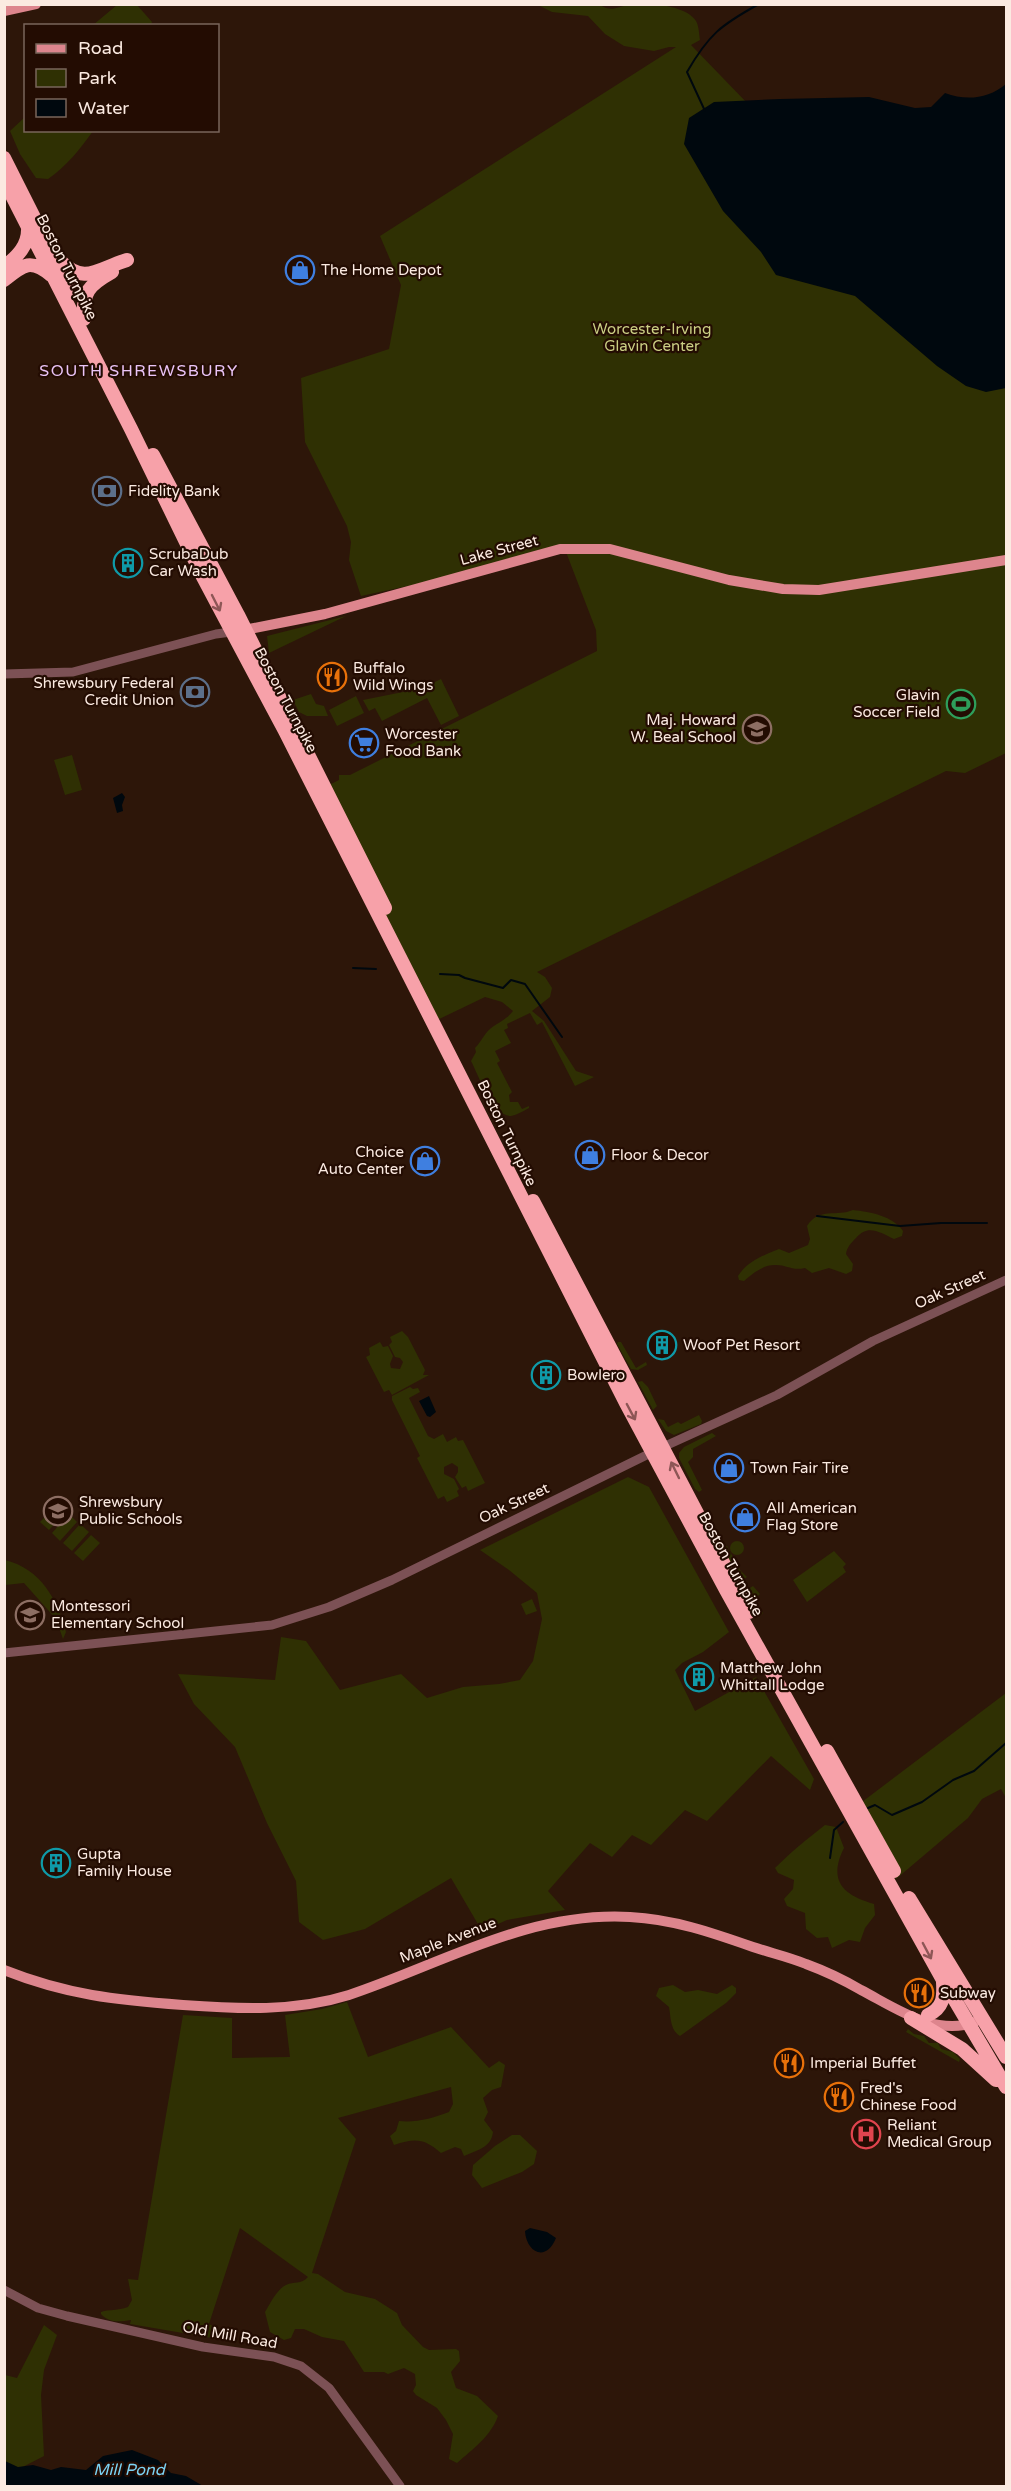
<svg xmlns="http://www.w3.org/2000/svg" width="1011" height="2491" font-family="'Varela Round',sans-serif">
<rect width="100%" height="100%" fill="#2d1609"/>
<path fill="#2f3003" d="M117 5H137L152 22 151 25H93Z
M538 5H600C613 13 617 6 630 5 648 2 686 5 696 21 699 26 699 34 700 40L691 45 893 254 1006 215V753L965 773 946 771 537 972 545 977 552 988 550 997 532 1011 544 1021 576 1071 594 1077 575 1086 542 1022 537 1025 530 1013 507 1024 508 1028 504 1030 511 1043 495 1051 500 1061 497 1063 512 1092 509 1095 510 1102H518L522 1109 529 1106V1108C523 1111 517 1115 511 1116 492 1116 479 1076 471 1061L476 1052 475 1048C481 1042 484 1034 490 1029 498 1022 504 1022 513 1011L502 1002 485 997 433 1022 319 790 339 780V775H350L597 651 596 630 566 552 361 596 349 560 351 542 347 526 305 442 301 378 389 349 401 285 380 236 676 47H669L654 51 624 46 605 34 588 16 552 12Z
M25 117 26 130 93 131C80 149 67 166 48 179L36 178 20 154 10 131Z
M346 616 269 653 267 636Z
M441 679 459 716 441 725 427 698 382 721 375 708 369 711 363 700 423 688Z
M311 694 316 704 324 706 328 716H307L299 712 293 700Z
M356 696 364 713 337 726 329 710Z
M72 755 82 790 65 795 54 760Z
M853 1210C871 1212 893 1216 903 1231L902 1236 894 1239C879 1232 868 1224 856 1238 851 1243 847 1247 846 1254L853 1264 852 1271 846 1274 829 1268 812 1273 805 1268C792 1271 787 1265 776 1265 764 1264 752 1274 744 1281L739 1280 738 1276C748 1261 762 1256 779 1249L789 1253 808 1245 810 1239 807 1226C819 1207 837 1217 853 1210Z
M402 1331 408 1337 425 1370 423 1375H429L392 1395 389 1390 384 1392 366 1357 370 1355 369 1348 380 1342 383 1347 388 1346 393 1356 390 1364 391 1368 400 1369 403 1362 400 1358 395 1357 389 1345 392 1342 390 1337Z
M618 1342H621L636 1368 646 1362 647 1365 638 1370 631 1369 617 1344Z
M642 1381 648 1387 657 1406 653 1410 638 1382Z
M410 1387 413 1389 418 1388 420 1392 409 1398 428 1436 434 1439 443 1434 447 1442 456 1437 458 1441 463 1440 485 1483 468 1491 466 1486 462 1488 455 1477 458 1472V1467L452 1463 444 1467V1474L454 1479 459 1489 457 1491 459 1496 447 1502 444 1496 438 1499 417 1458 420 1456 392 1400V1396Z
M699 1415 702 1421 701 1424 674 1435 666 1431 658 1419 664 1420 668 1427 678 1422 681 1424Z
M712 1433 716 1436 693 1449V1457L688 1462 702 1490 699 1492 695 1489 679 1458V1453L684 1447Z
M628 1477 649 1487 729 1632 703 1652 682 1663 675 1670 695 1711 756 1677 814 1779 810 1790 771 1756 707 1821 685 1810 651 1845 632 1835 612 1857 590 1843 548 1891 565 1910 507 1920 482 1931 451 1878 365 1929 323 1940 299 1922 296 1881 267 1823 235 1747 194 1704 178 1674 275 1680 281 1637 306 1641 340 1690 401 1674 427 1698 463 1687 499 1684 520 1680 533 1661 542 1619 537 1593 509 1570 480 1550Z
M58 1504 66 1512 49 1530 40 1522Z
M69 1514 77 1522 60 1541 52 1533Z
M80 1524 89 1532 72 1551 63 1543Z
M91 1535 100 1543 83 1561 74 1553Z
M730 1548a7 7 0 1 1 14 0a7 7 0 1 1-14 0Z
M727 1546 740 1570 747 1577 741 1581 723 1549Z
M834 1551 846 1564 843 1567 846 1572 807 1602 793 1580Z
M5 1560C41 1569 57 1599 66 1632L63 1639 56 1619 24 1583 5 1585Z
M753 1586 760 1594 754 1599 763 1613 760 1616 745 1591Z
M532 1599 537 1611 526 1615 521 1604Z
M1006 1693V1798L1001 1789 982 1799 968 1818 896 1879 854 1808Z
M825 1825 836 1827 844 1848C828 1880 842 1895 874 1904L875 1915 865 1928 860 1942 849 1940 832 1948 828 1937 817 1938 806 1929 805 1913 787 1906 784 1899 793 1889 794 1880 778 1873 775 1868C791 1852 807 1839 825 1825Z
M673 1985 685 1992 698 1990 717 1994 732 1985 736 1988V1993L726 2003 680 2036C670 2030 671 2018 669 2007L656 1996 659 1988Z
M347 2002 368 2057 451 2027 489 2068 499 2061 505 2065 501 2087 492 2090 483 2098 488 2112 484 2120 493 2132C491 2148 477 2150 464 2156L461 2149 455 2147 441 2153C424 2138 415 2138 394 2145L390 2136 396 2131 399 2121C415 2123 434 2118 449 2112L453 2104 451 2087 338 2118 356 2139 312 2273 318 2274 345 2292 375 2299 397 2313 402 2325 423 2347 429 2350 456 2349 459 2351 460 2361 451 2372 456 2388 477 2396 498 2416C491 2436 473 2449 457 2463L449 2459 453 2434 446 2420 437 2408 416 2395 413 2391 416 2385 415 2374 404 2368 388 2374 384 2372H364L344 2341 322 2337 304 2329H295L291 2338 284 2340 270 2332 265 2312C270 2304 277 2289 286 2285 294 2281 301 2285 308 2277L240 2228 209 2324 218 2329 222 2335 218 2339 130 2324 131 2320C119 2322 109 2323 101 2314V2312C110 2309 117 2311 128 2307L132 2300 128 2279 138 2280 183 2015 232 2018V2058L290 2057 285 2015 322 2009Z
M908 2029 914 2034 924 2036 929 2043H938L941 2049 953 2052 960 2059 959 2062 906 2032Z
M512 2135H520L537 2151 534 2164 522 2172 482 2188 472 2175 473 2165 495 2146Z
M44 2325 57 2335 44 2370 41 2395 44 2456 5 2476V2375L17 2378Z"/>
<path fill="#00080e" d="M1006 84V388L986 392 966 386 937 366 855 296 776 275 761 252 723 211 684 144 689 118 714 102 780 99 869 97 915 108 931 107 945 93C966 101 988 99 1006 84Z
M122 793 125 797 122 805 123 811 117 813 113 798Z
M429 1396 436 1412 430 1417 427 1416 419 1401Z
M530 2228 547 2232 556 2238C546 2263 526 2252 525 2231Z
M132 2450 158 2460 171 2473 186 2476 203 2486H5V2461L18 2467 33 2465 51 2470 61 2467 86 2470 103 2456Z"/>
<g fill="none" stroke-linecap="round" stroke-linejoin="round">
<path stroke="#00080e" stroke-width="2" d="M705 111 687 72C709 34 721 25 759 4
M353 968 376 969
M440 974 459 975 465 978 503 988 511 980 525 984 562 1037
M817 1216 900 1226 941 1223H987
M868 1808 875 1805 892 1815 922 1802 953 1780 974 1771 1006 1743
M830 1858 834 1830 843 1822"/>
<path stroke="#7c5155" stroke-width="9" d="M4 674 73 672 216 634 231 632
M4 1653 272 1625 329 1607 392 1580 663 1447 777 1395 873 1341 1006 1280
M4 2290 38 2308 67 2316 203 2347 274 2357 301 2366 329 2388 400 2486"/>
<path stroke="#dd858d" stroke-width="10" d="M4 11 36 4
M239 631 325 614 560 549H610L729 580 783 589 819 590 1006 560
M4 1970C67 1995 116 2000 183 2005 238 2009 295 2012 349 1995 442 1964 529 1911 630 1917 673 1919 713 1933 753 1947 771 1953 789 1957 806 1964 825 1971 844 1980 861 1990 894 2007 935 2037 975 2022"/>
<path stroke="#f7a1a9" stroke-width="14" d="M4 158 71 291
M4 180 131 429 203 577 285 731 626 1403 726 1590 943 1980 1006 2087
M59 260C85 286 97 269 127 260
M4 267C18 256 29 245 28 227
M4 280C23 265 30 258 51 275
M84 319C82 292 89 285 112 272
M153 455 238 615 385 908
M533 1201 749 1612
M827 1751 894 1871
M909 1898 1006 2057
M928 2015C943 2008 944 1998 943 1982
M911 2018 962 2049 996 2080"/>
</g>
<defs><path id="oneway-shaft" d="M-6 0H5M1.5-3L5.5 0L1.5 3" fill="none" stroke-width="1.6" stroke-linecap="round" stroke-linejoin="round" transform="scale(1.5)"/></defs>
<g stroke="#8d5656">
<use href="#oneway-shaft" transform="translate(216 603) rotate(63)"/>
<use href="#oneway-shaft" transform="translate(631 1412) rotate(62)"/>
<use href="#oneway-shaft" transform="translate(675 1470) rotate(-116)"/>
<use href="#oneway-shaft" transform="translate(927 1951) rotate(62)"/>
</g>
<defs>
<g id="shop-ring" transform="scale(1.5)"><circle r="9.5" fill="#230c02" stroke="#3f7fe0" stroke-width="1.5"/><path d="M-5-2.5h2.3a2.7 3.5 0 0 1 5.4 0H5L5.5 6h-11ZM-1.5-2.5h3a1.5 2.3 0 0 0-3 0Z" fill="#3f7fe0"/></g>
<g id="bank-ring" transform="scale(1.5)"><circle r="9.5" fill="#230c02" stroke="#5c6f8a" stroke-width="1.5"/><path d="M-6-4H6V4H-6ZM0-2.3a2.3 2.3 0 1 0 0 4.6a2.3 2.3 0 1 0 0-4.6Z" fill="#5c6f8a"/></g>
<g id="building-ring" transform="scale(1.5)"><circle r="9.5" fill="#230c02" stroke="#0f9aa8" stroke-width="1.5"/><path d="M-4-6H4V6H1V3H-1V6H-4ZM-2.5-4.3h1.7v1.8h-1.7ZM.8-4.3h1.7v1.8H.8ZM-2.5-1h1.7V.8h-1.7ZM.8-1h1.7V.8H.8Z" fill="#0f9aa8"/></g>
<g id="restaurant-ring" transform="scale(1.5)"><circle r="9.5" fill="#230c02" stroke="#e8710a" stroke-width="1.5"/><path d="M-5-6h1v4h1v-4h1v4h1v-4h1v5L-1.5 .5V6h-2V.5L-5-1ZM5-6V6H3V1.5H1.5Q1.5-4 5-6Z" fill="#e8710a"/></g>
<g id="stadium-ring" transform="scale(1.5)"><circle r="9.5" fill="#230c02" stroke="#2e9e5b" stroke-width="1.5"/><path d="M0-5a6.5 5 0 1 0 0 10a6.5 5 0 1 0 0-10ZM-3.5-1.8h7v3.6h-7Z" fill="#2e9e5b"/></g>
<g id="school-ring" transform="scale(1.5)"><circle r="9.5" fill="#230c02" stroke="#8d6e63" stroke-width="1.5"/><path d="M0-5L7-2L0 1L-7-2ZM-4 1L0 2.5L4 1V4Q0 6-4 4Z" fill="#8d6e63"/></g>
<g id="supermarket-ring" transform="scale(1.5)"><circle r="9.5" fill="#230c02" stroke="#3f7fe0" stroke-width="1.5"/><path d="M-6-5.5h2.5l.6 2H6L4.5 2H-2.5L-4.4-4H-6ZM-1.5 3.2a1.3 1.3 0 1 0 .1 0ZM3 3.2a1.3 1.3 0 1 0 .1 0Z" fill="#3f7fe0"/></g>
<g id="hospital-ring" transform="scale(1.5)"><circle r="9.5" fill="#230c02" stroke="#e0444e" stroke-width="1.5"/><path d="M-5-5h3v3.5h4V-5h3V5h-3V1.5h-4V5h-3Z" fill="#e0444e"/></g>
</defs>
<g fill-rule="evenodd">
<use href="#shop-ring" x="300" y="270"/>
<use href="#bank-ring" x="107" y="491"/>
<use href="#building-ring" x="128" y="563"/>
<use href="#restaurant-ring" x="332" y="677"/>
<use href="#bank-ring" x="195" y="692"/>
<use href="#stadium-ring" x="961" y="704"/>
<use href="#school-ring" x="757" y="729"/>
<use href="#supermarket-ring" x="364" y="743"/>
<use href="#shop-ring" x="590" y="1155"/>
<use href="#shop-ring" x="425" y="1161"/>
<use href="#building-ring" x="662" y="1345"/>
<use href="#building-ring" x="546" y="1375"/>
<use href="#shop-ring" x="729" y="1468"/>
<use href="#school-ring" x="58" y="1511"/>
<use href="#shop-ring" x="745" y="1517"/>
<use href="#school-ring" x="30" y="1615"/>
<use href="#building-ring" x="699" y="1677"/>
<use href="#building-ring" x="56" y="1863"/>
<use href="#restaurant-ring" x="919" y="1993"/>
<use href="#restaurant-ring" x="789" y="2063"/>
<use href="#restaurant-ring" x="839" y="2097"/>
<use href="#hospital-ring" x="866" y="2134"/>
</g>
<g text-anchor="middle" stroke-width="4.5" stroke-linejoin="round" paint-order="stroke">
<g font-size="15" fill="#fbeae1" stroke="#230c02">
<text transform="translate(67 267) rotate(63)" y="5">Boston Turnpike</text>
<text transform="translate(499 550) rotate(-15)" y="5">Lake Street</text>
<text transform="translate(286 700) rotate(62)" y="5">Boston Turnpike</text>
<text transform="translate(507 1133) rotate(64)" y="5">Boston Turnpike</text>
<text transform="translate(950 1289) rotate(-24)" y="5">Oak Street</text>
<text transform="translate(514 1503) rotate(-25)" y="5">Oak Street</text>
<text transform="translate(731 1564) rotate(61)" y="5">Boston Turnpike</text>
<text transform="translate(448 1940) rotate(-21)" y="5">Maple Avenue</text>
<text transform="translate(230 2335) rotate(10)" y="5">Old Mill Road</text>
</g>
<g font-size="15" fill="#fbeae1" stroke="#230c02" text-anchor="start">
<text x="321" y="275">The Home Depot</text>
<text x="128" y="496">Fidelity Bank</text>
<text x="149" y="559">ScrubaDub<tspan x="149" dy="17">Car Wash</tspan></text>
<text x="353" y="673">Buffalo<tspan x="353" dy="17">Wild Wings</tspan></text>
<text x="174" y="688" text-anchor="end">Shrewsbury Federal<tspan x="174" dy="17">Credit Union</tspan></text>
<text x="940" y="700" text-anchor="end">Glavin<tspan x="940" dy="17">Soccer Field</tspan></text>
<text x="736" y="725" text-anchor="end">Maj. Howard<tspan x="736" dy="17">W. Beal School</tspan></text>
<text x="385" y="739">Worcester<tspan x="385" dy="17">Food Bank</tspan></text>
<text x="404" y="1157" text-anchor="end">Choice<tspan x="404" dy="17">Auto Center</tspan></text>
<text x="611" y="1160">Floor &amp; Decor</text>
<text x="683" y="1350">Woof Pet Resort</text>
<text x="567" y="1380">Bowlero</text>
<text x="750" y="1473">Town Fair Tire</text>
<text x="79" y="1507">Shrewsbury<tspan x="79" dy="17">Public Schools</tspan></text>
<text x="766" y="1513">All American<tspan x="766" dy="17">Flag Store</tspan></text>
<text x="51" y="1611">Montessori<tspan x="51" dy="17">Elementary School</tspan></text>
<text x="720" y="1673">Matthew John<tspan x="720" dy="17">Whittall Lodge</tspan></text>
<text x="77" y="1859">Gupta<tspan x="77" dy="17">Family House</tspan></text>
<text x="940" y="1998">Subway</text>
<text x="810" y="2068">Imperial Buffet</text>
<text x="860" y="2093">Fred's<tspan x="860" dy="17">Chinese Food</tspan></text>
<text x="887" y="2130">Reliant<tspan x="887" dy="17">Medical Group</tspan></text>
</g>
<g font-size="15" fill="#cbcf84" stroke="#230c02">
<text x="652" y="334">Worcester-Irving<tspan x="652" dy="17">Glavin Center</tspan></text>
</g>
<g font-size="16" letter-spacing="1.5" fill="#eac4f7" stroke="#230c02">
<text x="139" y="376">SOUTH SHREWSBURY</text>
</g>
<g font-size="16" font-style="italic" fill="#7bd3f5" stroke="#230c02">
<text x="129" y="2475">Mill Pond</text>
</g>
</g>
<rect width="1011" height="2491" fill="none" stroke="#fbeae1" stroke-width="12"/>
<rect x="24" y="24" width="195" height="108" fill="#230c02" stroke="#79655b" stroke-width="1.5"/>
<rect x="36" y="44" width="30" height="9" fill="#dd858d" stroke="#79655b" stroke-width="1.5"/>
<text x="78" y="54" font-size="18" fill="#fbeae1">Road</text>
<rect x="36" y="69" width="30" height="18" fill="#2f3003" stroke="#79655b" stroke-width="1.5"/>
<text x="78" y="84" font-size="18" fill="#fbeae1">Park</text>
<rect x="36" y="99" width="30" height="18" fill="#00080e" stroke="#79655b" stroke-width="1.5"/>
<text x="78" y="114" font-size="18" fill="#fbeae1">Water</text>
</svg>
